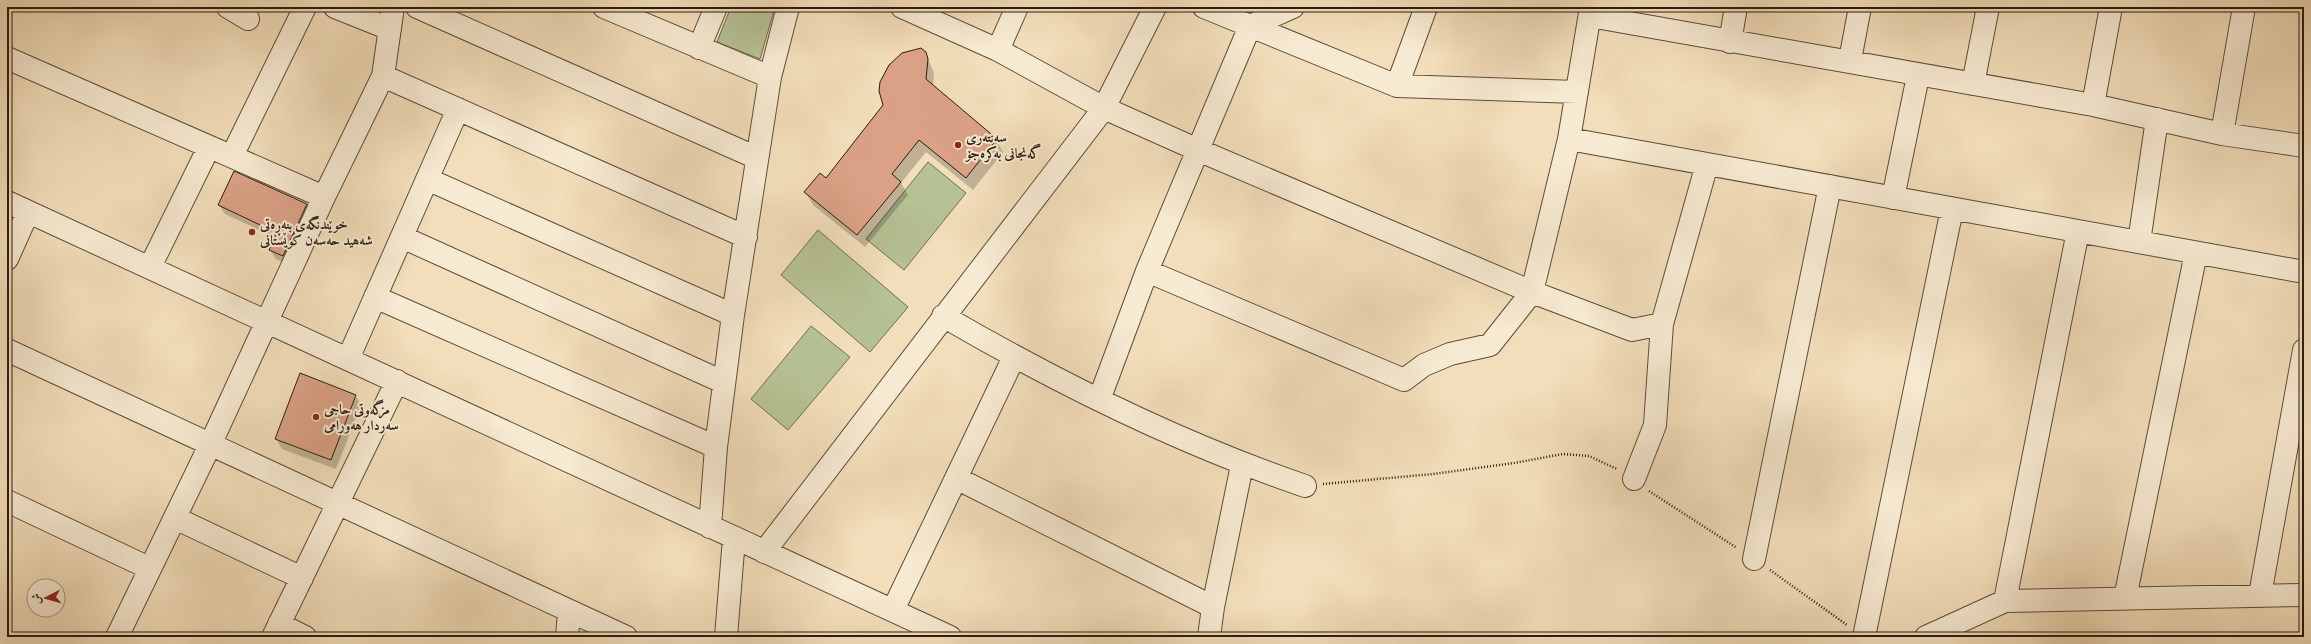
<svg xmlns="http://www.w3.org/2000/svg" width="2311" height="644" font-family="'IM FELL Double Pica',Amiri,serif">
<rect width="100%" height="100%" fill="#f2deba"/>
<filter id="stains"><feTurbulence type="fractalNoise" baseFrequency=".005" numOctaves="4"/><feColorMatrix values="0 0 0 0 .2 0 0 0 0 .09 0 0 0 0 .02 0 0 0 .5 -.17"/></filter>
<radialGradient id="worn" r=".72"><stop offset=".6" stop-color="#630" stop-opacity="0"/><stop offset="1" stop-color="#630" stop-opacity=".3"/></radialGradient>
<path fill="#b6c294" stroke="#706e52" d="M731 7H775L760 59 717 42Z
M928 162 966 193 904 270 866 239Z
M818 230 908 307 870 352 781 275Z
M811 326 850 357 788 430 751 399Z"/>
<path fill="#0003" d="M925 52 934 73 933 87 996 140 1003 152 973 190 926 152 901 183 908 195 865 247 813 205 806 193 826 179Z
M219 205H306L312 214 288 265 276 259 270 250 276 238 225 214Z
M355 395 361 405 336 469 282 449 276 439Z"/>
<path fill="#dba186" stroke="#2b1b11" d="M921 48 926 52 928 59 926 79 997 139 966 178 919 140 892 174 901 182 857 235 804 192 820 173 826 178 883 105 879 91 880 82 889 65 902 53Z
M234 171 307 204 283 256 269 250 277 233 218 205Z
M300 373 356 395 331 460 275 439Z"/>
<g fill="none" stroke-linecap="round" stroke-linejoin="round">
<g stroke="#5d4c3b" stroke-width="24">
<path id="minor" d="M228 7 248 19
M335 7 390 29
M417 7 757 158
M604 7 770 77
M902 7 998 50 1104 108 1198 150 1532 292 1632 330 1662 324 1707 164
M1204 7 1397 86 1577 92
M1590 16 2093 105 2222 134 2304 146
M1730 42 1736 7
M699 48 716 7
M998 50 1017 7
M7 58 324 197
M1850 60 1860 7
M383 76 746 237
M1973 84 1988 7
M1397 86 1426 7
M2093 105 2111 7
M2222 134 2244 7
M1569 139 2304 272
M232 156 305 7
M427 179 733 315
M1893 198 1918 76
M7 202 950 637
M402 237 723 382
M2139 242 2157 119
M7 259 28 212
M150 267 209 147
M1147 271 1404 380 1424 365 1450 354 1490 345 1532 292 1569 139 1591 7
M375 297 716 447
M943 316C1058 383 1179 443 1305 486
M7 350 626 637
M348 359 458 109
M1099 400 1147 271 1250 26 1293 7
M956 478 1213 607
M1634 479 1655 425 1662 324
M7 501 149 568
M175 518 302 578
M710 527 716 447 733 315 770 77 788 7
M764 552 1104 108 1155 7
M1754 559 1830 186
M2260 595 2304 350
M2125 598 2196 253
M2005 601 2078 231
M893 610 1014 357
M279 624 305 637
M117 637 211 443 324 197 383 76 393 7
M273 637 397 381
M567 637 569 611
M726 637 734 538
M1209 637 1213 607 1242 465
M1864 637 1952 209
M1926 637 2005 601 2304 595"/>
</g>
<path stroke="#2b1b11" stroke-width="2.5" stroke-dasharray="1 2" stroke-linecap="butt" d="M1323 484 1433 474 1514 463 1563 454 1589 456 1617 469
M1649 491 1737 548
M1770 570 1847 625"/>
<use href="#minor" stroke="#f7ead2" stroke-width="22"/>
</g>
<g fill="#8f2418" stroke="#f7ead2" stroke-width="1.5">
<circle cx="958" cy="145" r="4"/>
<circle cx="252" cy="232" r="4"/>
<circle cx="316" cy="417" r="4"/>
</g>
<g text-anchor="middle" stroke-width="4" stroke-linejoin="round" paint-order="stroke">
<g font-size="14" font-weight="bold" fill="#2b1b11" stroke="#f7ead2" text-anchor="start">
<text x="966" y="142">سەنتەری<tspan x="966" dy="16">گەنجانی بەکرەجۆ</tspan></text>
<text x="260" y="229">خوێندنگەی بنەڕەتی<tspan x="260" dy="16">شەهید حەسەن کوێستانی</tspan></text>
<text x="324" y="414">مزگەوتی حاجی<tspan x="324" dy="16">سەردار هەورامی</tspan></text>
</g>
</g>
<rect width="2311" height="644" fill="none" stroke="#f2deba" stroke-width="24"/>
<rect x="8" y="8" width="2295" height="628" fill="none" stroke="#2b1b11" stroke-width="2"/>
<rect x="12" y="12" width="2287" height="620" fill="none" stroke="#2b1b11"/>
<g transform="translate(46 598) rotate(264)"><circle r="19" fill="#f7ead2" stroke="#a59785"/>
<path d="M0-3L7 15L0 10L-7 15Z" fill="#8f2418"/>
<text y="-6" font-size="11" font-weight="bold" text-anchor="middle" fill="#2b1b11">ش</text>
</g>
<rect width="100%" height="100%" filter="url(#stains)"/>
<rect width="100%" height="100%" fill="url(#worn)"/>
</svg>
